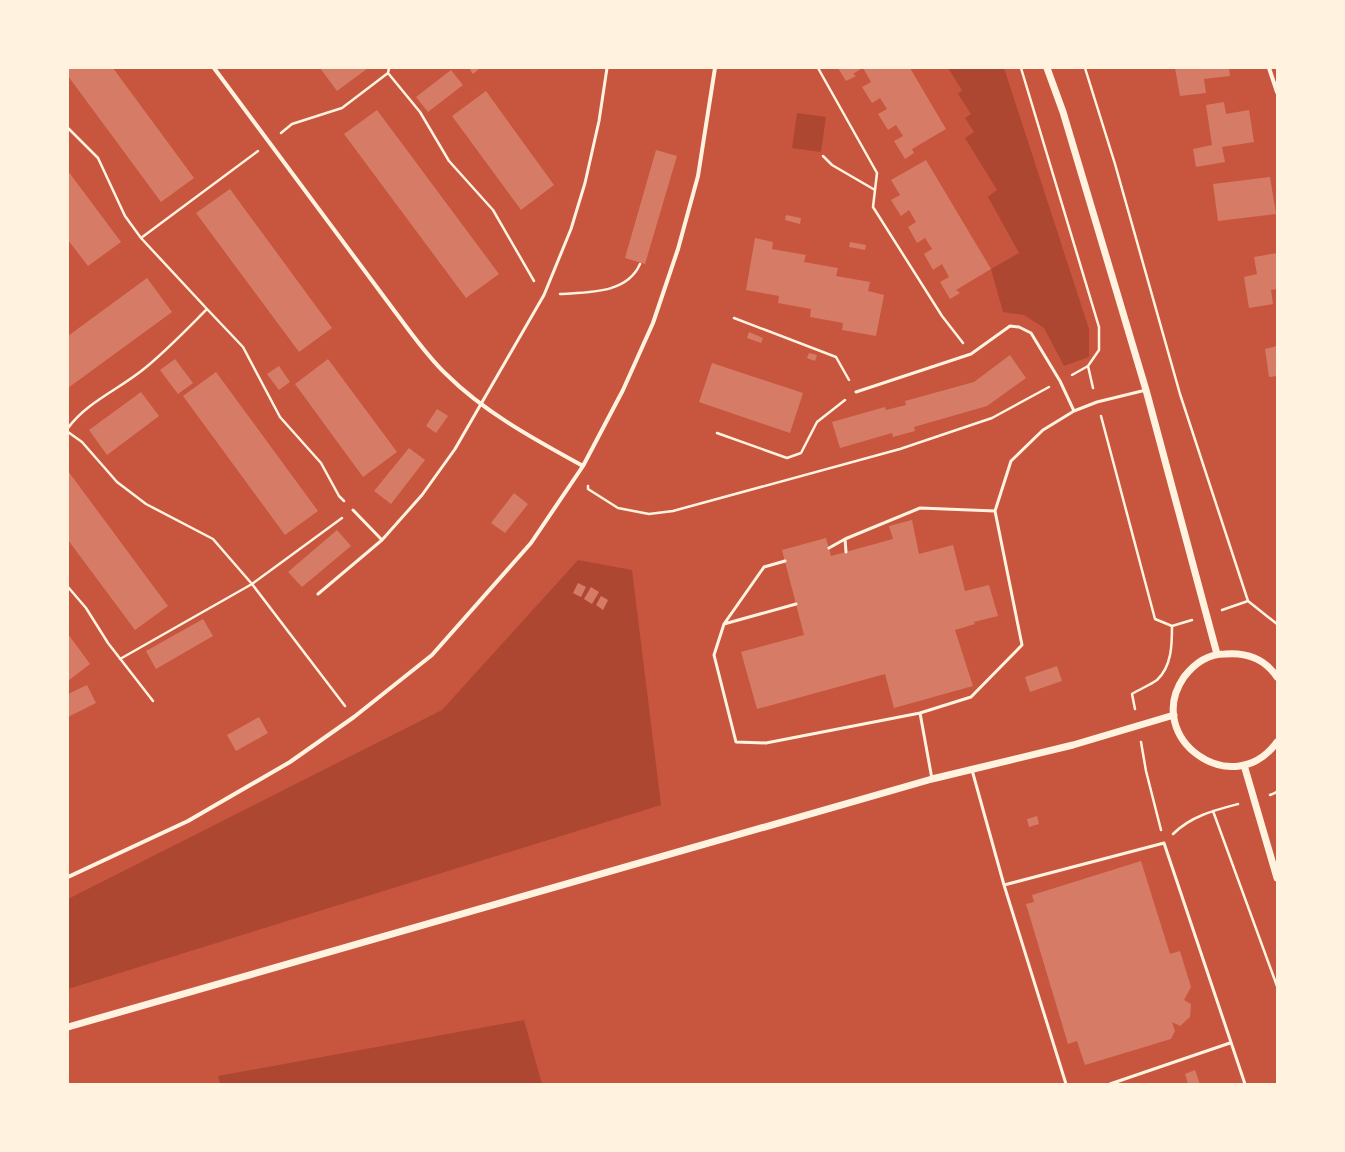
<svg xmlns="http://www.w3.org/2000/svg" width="1345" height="1152" font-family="'Roboto Serif',serif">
<rect width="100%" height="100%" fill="#c8553d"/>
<path fill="#ae4732" d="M948 68H1004L1089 329V357L1064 366 1044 328 1024 315 1003 312 991 269 1019 253 988 197 997 190 965 138 974 132 965 118 971 114 958 94 962 90Z
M797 113 826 117 821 152 792 148Z
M578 560 632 570 661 805 68 989V899L442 710Z
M524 1020 542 1084H220L218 1076Z"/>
<path fill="#d67c66" d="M68 68H113L194 178 161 202 68 76Z
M320 68H368L337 91Z
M469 68H480L473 74Z
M838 68H862L853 74 856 76 846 81Z
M863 68H910L946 129 912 149 914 153 905 159 894 141 903 136 896 125 888 130 878 114 887 109 880 98 872 103 862 87 871 82Z
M1175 68H1229L1230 76 1204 79 1206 93 1180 96Z
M451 70 463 85 428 112 416 97Z
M486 91 554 185 521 210 452 116Z
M1224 102 1226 114 1249 110 1254 142 1222 147 1225 162 1196 167 1193 149 1212 145 1206 105Z
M377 110 499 274 466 298 344 134Z
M656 150 677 156 645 264 625 258Z
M926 160 991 269 956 290 960 293 950 299 940 282 949 277 942 264 933 270 924 254 932 249 925 238 917 243 908 227 916 222 909 210 901 216 891 200 900 195 891 180Z
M68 171 121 242 88 266 68 240Z
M1270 177 1276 214 1218 221 1213 184Z
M230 189 332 328 299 352 196 213Z
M786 215 801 218 800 224 785 220Z
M755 238 773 242 772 249 806 255 804 262 838 268 836 276 870 282 868 291 884 295 876 336 842 330 843 323 810 317 811 309 778 303 779 296 746 290Z
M850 242 866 245 865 250 849 247Z
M1277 253V289L1271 290 1273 304 1249 308 1244 277 1257 274 1254 257Z
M147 278 172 312 68 388V336Z
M749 332 763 338 761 343 747 338Z
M1277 346V376L1269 377 1265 349Z
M809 353 817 355 815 361 807 358Z
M1010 355 1026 378 987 406 914 427 915 431 893 437 892 433 840 448 832 422 885 407 886 410 906 405 905 401 974 382Z
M175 359 193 383 178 394 160 370Z
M328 359 397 452 363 477 295 384Z
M712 363 803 393 790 433 699 402Z
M279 366 290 382 279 390 267 374Z
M216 372 318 511 285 535 183 396Z
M141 392 159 416 107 455 89 430Z
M437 409 448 416 436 433 426 426Z
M409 448 425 460 391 504 374 491Z
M68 471 168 606 135 630 68 540Z
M514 493 528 504 505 533 491 523Z
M912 520 919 554 953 545 965 591 989 585 998 616 974 622 975 624 955 630 973 686 894 708 885 674 757 709 741 652 804 635 782 550 826 538 831 556 893 539 889 526Z
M337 530 351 546 302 587 288 572Z
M578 583 586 587 581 597 573 593Z
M591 587 599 592 592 604 584 599Z
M601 596 608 600 603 610 596 605Z
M203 619 213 636 156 669 146 651Z
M68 634 90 664 68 681Z
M1057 666 1062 681 1030 692 1025 677Z
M87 685 96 703 68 717V694Z
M259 717 268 733 236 751 227 735Z
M1037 816 1039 824 1029 827 1027 819Z
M1141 861 1170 954 1180 951 1191 987 1184 1000 1191 1004 1190 1017 1180 1026 1172 1022 1175 1031 1171 1039 1085 1065 1077 1041 1068 1044 1026 904 1034 902 1032 895Z
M1195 1070 1200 1084H1188L1185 1074Z"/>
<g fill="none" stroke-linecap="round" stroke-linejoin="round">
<path stroke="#fff3e0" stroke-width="2.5" d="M818 68 877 173 873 207 942 316 963 343
M1021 68 1099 327V350L1088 366 1093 388
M1085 68 1115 164 1180 394 1248 601 1277 624
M388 73 420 112 449 161 493 210 534 281
M68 128 98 158 125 216 141 238 258 151
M281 133 292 124 342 108 388 73 389 68
M823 156 832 165 875 190
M141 238 207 309
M560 294C588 292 627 294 640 264
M734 318 836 357 849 380
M1072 375 1088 366
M1101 416 1155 619 1172 626
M68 428C88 401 120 389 145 368 167 350 187 329 207 309L243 347 280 417 321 463 339 496 344 501
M68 432 82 442 117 482 146 504 213 539 252 584 345 706
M717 433 787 458 801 453 817 422 845 400
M588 486V489L618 508 649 514 673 511 900 449 992 418 1049 387
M68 587 86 608 108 643 153 701
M1222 610 1248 601
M120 659 252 584 342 518
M1135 709 1132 694C1140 689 1150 685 1157 680 1172 666 1172 644 1172 626L1192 620
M1141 742 1146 771 1161 830
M1270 795 1277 792
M1213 811 1277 986
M1173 834C1191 816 1215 810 1238 804"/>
<path stroke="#fff3e0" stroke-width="3" d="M856 392 971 354 1010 326 1019 327 1031 333 1060 381 1074 411
M353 510 382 540
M845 539 846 552
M829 548 845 539 920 508 995 511
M785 561 764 567 724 624 714 655 736 742 766 743 920 713
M318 594 382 540 422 495 455 449 544 295 571 229 585 183 599 121 607 68
M724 624 796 604
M972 770 1004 885 1066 1084
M932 779 920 713 971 697 1022 645 995 511 1011 461 1043 430 1074 411 1097 402 1146 390
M1004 885 1164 843 1245 1084
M1110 1084 1230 1043"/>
<path stroke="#fff3e0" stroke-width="4" d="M214 68 396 313C412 334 427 356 446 374 485 413 536 440 583 466
M1269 68 1277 92
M68 877 188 821 290 762 354 717 432 655 531 543 583 466 623 390 653 323 678 249 698 176 715 68"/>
<path stroke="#fff3e0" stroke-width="7" d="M1047 68 1063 112 1146 390 1217 654
M1277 677C1265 659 1246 652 1225 654 1208 654 1194 664 1184 677 1142 738 1233 803 1277 742
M1244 765 1277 878
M68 1027 932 779 1073 745 1174 715"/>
</g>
<rect width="1345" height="1152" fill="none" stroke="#fff3e0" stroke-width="138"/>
</svg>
